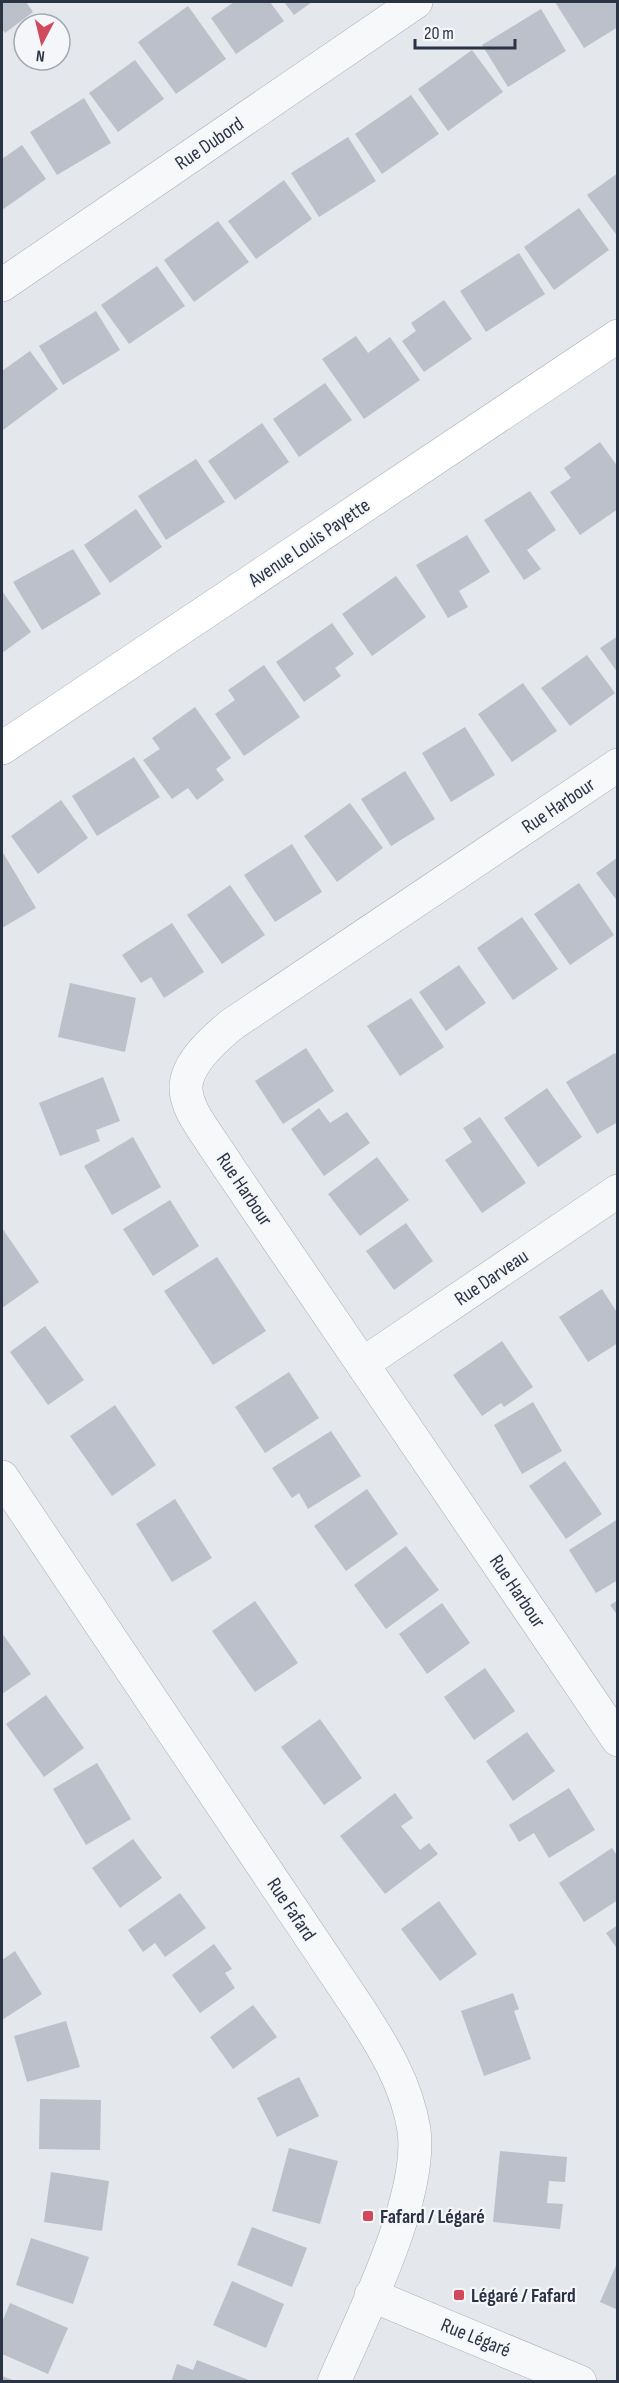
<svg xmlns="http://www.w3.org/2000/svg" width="619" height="2383" font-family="'Sofia Sans Condensed',sans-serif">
<rect width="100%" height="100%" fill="#e4e7ec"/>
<path fill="#bbc0ca" d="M2 2H26L33 12 5 33 2 29Z
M234 2H270L284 21 236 54 211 18Z
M284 2H312L294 15Z
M555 2H618V27L584 48Z
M188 6 226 59 176 94 138 42Z
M541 9 566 51 508 87 482 45Z
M472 50 503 92 448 131 418 89Z
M135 60 164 99 118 132 89 93Z
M411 95 439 134 382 174 355 134Z
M84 98 111 143 57 175 30 132Z
M348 137 376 181 319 217 291 173Z
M22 145 46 179 2 210V159Z
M618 173V237L587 195Z
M284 180 312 219 256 259 228 221Z
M579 208 609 250 554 290 524 247Z
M218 221 249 262 194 302 164 260Z
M519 253 545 294 486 332 460 291Z
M157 266 185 306 129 344 101 305Z
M444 300 472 339 424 372 402 341 416 331 411 323Z
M96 311 120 350 63 385 39 346Z
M356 336 368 353 390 337 420 380 364 419 322 359Z
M30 351 58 389 3 430 2 371Z
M325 383 352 420 299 457 273 419Z
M262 423 289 462 235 500 208 461Z
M600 442 618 467V509L580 535 550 492 571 478 564 468Z
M196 459 225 502 166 540 138 496Z
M530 491 556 530 527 550 541 569 524 580 484 520Z
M136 509 162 547 110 583 84 545Z
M467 535 490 572 459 591 468 607 448 618 416 565Z
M73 549 101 594 42 630 13 582Z
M396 576 426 617 372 656 342 614Z
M2 591 31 632 2 653Z
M332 623 354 654 335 668 341 676 304 702 276 662Z
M618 636V673L600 648Z
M587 655 615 693 570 726 541 688Z
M264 665 300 717 244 756 215 714 235 700 228 690Z
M523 683 557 731 512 762 478 714Z
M195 707 231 758 216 769 224 780 197 800 188 788 172 799 143 760 160 749 152 738Z
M465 727 495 775 451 802 422 753Z
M134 757 160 797 97 836 72 796Z
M405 771 435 819 391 846 361 799Z
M61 800 88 838 38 874 11 836Z
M350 803 383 848 337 882 304 836Z
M292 844 322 892 275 922 244 875Z
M2 851 36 908 2 928Z
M618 857V902L596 873Z
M579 883 614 935 570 965 534 914Z
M230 885 265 935 222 964 187 915Z
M522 917 558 969 513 1000 477 948Z
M172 923 204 972 164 998 151 977 141 983 122 955Z
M459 965 486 1003 446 1031 419 992Z
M70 983 136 998 125 1052 58 1037Z
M411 998 444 1047 400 1076 367 1026Z
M306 1048 334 1091 283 1124 255 1081Z
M615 1053 618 1057V1122L597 1134 566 1082Z
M103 1077 120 1121 96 1130 100 1141 60 1156 39 1103Z
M547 1088 582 1137 538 1167 504 1118Z
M319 1108 330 1123 347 1112 370 1143 324 1176 291 1129Z
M480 1117 526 1183 482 1213 445 1160 472 1142 463 1128Z
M133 1137 161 1187 112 1215 84 1166Z
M377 1157 409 1200 360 1236 328 1194Z
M170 1200 199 1246 153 1276 123 1229Z
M406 1223 433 1261 394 1290 366 1251Z
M2 1228 39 1282 2 1308Z
M217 1257 266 1331 213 1365 164 1291Z
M602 1289 618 1314V1343L588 1362 559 1317Z
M45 1326 84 1380 48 1405 10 1352Z
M502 1341 533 1387 504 1407 501 1403 482 1416 453 1375Z
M289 1372 319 1418 265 1453 235 1407Z
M533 1402 562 1451 522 1474 494 1425Z
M115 1405 156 1465 112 1496 70 1436Z
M331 1431 361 1476 308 1509 299 1493 292 1498 272 1468Z
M565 1461 602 1514 566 1539 529 1486Z
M367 1489 398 1534 346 1571 314 1526Z
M175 1499 212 1558 172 1582 136 1524Z
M618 1519V1580L596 1593 569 1550Z
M406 1546 439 1590 386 1629 354 1585Z
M618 1600V1616L610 1605Z
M255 1601 298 1663 255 1692 212 1631Z
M442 1603 470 1643 427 1674 399 1634Z
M2 1633 31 1674 2 1694Z
M485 1668 515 1711 474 1740 444 1697Z
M46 1695 84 1748 44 1777 6 1724Z
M320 1719 362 1778 324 1805 281 1747Z
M527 1732 555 1771 513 1801 486 1761Z
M97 1763 131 1819 86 1845 53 1789Z
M569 1788 595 1830 549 1858 534 1833 519 1842 509 1825Z
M395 1793 413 1818 401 1826 420 1850 429 1843 438 1854 385 1894 340 1836Z
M133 1839 162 1878 120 1908 92 1868Z
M612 1848 618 1857V1900L584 1922 559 1883Z
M180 1893 206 1928 165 1957 155 1943 143 1952 128 1930Z
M439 1901 477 1954 440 1981 401 1929Z
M618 1925V1950L606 1933Z
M214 1944 232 1969 225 1973 235 1988 200 2013 172 1975Z
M15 1951 42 1994 2 2020V1960Z
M513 1993 519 2009 514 2011 531 2059 484 2076 461 2011Z
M253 2005 277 2037 233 2069 210 2037Z
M66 2021 80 2067 27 2082 14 2036Z
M299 2077 319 2116 277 2137 257 2098Z
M40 2099 101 2100 100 2150 39 2149Z
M289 2148 338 2161 320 2224 272 2211Z
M500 2151 567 2157 565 2182 549 2181 547 2203 563 2204 560 2229 493 2222Z
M51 2172 109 2181 102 2231 44 2222Z
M252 2227 307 2248 292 2287 237 2265Z
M31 2238 89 2257 73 2304 16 2285Z
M618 2261V2310L600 2302Z
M232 2281 284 2304 266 2348 213 2325Z
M10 2303 68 2328 48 2374 2 2354V2322Z
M197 2360 251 2381V2382H171L177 2364 193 2370Z
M2 2376 15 2381V2382H2Z"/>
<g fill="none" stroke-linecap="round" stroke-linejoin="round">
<g stroke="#a9aeb7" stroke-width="34">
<path id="street" d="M2 285 416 2
M618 765 231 1025C158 1086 186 1101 229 1168L618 1740
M364 1363 618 1191
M2 1477 359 2009C383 2046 407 2085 414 2130 423 2198 362 2317 334 2382
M371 2295 580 2382"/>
</g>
<g stroke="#a9aeb7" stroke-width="34">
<path id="secondary" d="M2 748 618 336"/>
</g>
<use href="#street" stroke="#f7f8fa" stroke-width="33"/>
<use href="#secondary" stroke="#fff" stroke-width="33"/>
</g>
<g fill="#d1495b" stroke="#f4f6f9" stroke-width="2">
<rect x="362" y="2210" width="12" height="12" rx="3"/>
<rect x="453" y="2289" width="12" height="12" rx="3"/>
</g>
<g text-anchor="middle" stroke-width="4.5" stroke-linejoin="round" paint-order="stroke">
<g font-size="20" fill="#2b3445" stroke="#f4f6f9">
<text transform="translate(209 143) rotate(-34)" y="7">Rue Dubord</text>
<text transform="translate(309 542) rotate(-34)" y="7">Avenue Louis Payette</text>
<text transform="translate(558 805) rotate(-34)" y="7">Rue Harbour</text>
<text transform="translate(245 1189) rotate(56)" y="7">Rue Harbour</text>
<text transform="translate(491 1277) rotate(-34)" y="7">Rue Darveau</text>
<text transform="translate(518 1591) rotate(56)" y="7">Rue Harbour</text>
<text transform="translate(292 1909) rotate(56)" y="7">Rue Fafard</text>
<text transform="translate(476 2337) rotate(22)" y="7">Rue Légaré</text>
</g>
<g font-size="20" font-weight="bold" fill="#2b3445" stroke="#f4f6f9" text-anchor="start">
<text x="380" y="2223">Fafard / Légaré</text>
<text x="471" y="2302">Légaré / Fafard</text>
</g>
</g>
<rect width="619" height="2383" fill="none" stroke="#2b3445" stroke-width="6"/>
<g transform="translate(42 42) rotate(187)"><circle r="28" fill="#f4f6f9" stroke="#a4a8b1" stroke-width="1.5"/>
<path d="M0-4.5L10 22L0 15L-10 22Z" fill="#d1495b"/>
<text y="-9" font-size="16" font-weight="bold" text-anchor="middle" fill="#2b3445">N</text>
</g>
<path d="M415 39v9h100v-9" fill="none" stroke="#2b3445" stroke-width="3"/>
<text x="424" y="39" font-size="18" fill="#2b3445" stroke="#f4f6f9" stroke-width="4.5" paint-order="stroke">20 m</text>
</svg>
